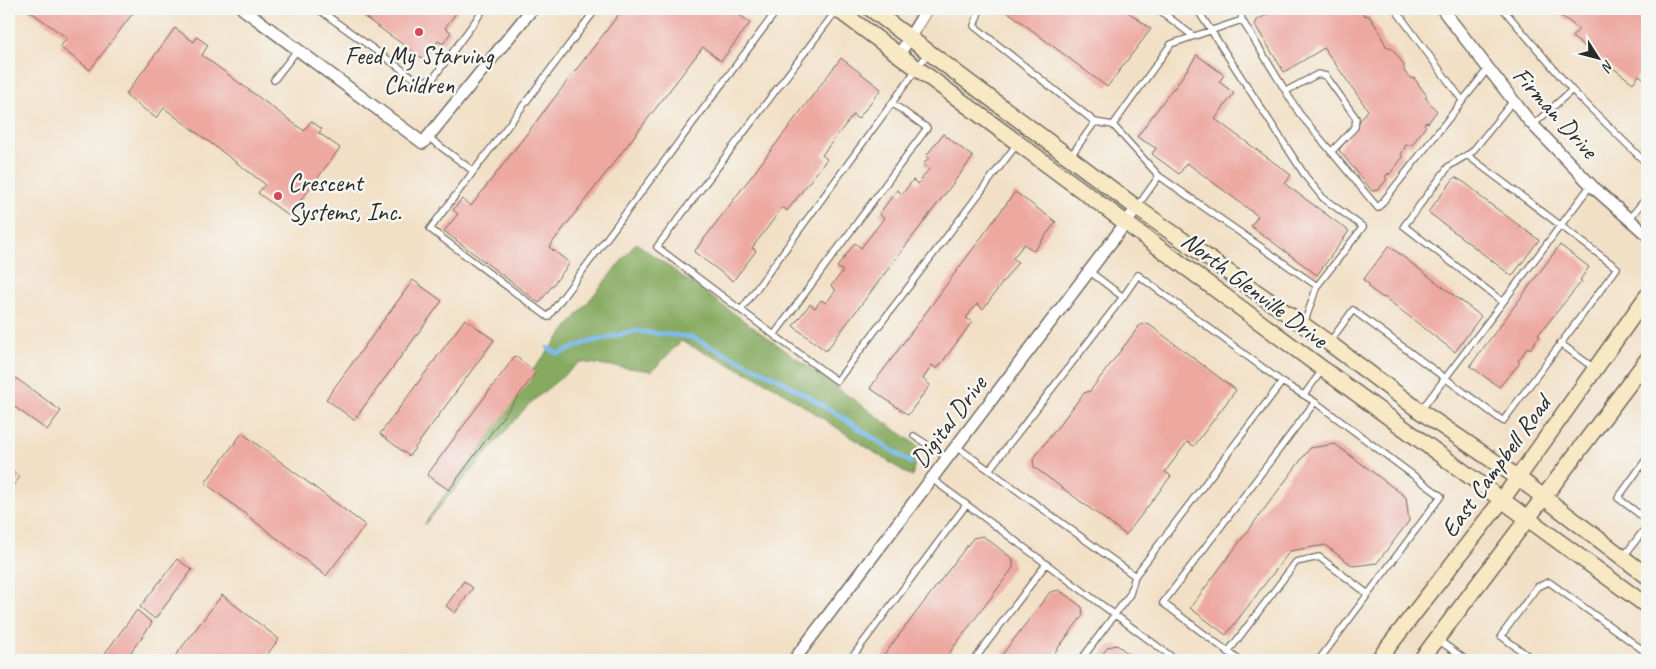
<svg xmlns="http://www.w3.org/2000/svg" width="1656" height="669" font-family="Caveat,sans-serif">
<rect width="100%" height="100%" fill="#f6f6f2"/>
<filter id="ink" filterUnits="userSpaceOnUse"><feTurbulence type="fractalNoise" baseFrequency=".02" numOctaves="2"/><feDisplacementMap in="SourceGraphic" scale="10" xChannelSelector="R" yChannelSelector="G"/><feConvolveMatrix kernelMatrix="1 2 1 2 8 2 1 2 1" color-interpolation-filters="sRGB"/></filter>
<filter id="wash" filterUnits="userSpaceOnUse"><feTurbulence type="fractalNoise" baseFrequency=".0096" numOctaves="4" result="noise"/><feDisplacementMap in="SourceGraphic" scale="20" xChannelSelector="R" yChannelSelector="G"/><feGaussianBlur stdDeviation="1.12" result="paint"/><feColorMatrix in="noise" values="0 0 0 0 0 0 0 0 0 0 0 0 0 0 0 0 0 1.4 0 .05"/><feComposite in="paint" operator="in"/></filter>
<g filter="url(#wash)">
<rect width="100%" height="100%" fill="#f2e0c6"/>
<path fill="#86aa60" stroke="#586a46" d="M636 243 918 446 912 477 772 385 681 341 652 371 580 362 529 404 424 525 518 388Z"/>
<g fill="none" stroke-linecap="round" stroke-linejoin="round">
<path stroke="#7dbbf0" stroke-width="4.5" d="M548 348 558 354 586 343 634 331 691 337 777 378 837 414 911 463"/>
</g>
<g id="blocks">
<path fill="#eda8a0" d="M27 9H136L90 70 60 47 67 38Z
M353 9H459L445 28 451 32 443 44 438 41 425 60Z
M623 9H732L750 23 721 61 703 47 549 247 570 263 539 303 444 231 458 214 453 210 462 199 471 206Z
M1011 9H1124L1151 29 1107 87 1008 12Z
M1277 9H1363L1361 10 1364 15 1369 16 1382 35 1381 36 1386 46 1392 48 1404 65V71L1408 76 1412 79 1414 78 1427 96 1425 97 1437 111 1428 123 1426 122 1424 124 1426 126 1412 145H1406L1401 155 1403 157 1389 175 1388 173 1385 177 1387 179 1378 190 1372 191 1339 150 1368 110 1324 48 1284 72 1255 25 1257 20Z
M1552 9H1647V81L1639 75 1633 83 1572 37 1579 29Z
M175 28 194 42 197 37 208 45 202 55 304 131 311 121 322 129 319 133 340 148 289 216 258 193 265 184 164 108 156 118 125 95Z
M1197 55 1224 75 1219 82 1234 93 1215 119 1291 175 1285 184 1349 231 1317 275 1251 226 1258 216 1187 163 1179 174 1152 154 1156 148 1137 137 1173 88 1174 89Z
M841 58 881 89 858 119 853 115 822 155 827 159 787 211 783 207 752 248 756 251 733 281 694 252Z
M943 134 973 157 826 351 793 326 810 304 815 308 821 300 826 303 836 290 831 286 843 271 837 267 855 243 861 248 884 218 879 214 897 190 902 194 913 180 918 184 929 169 923 164 929 158 926 156Z
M1455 177 1465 183 1479 194 1478 195 1539 240 1512 276 1428 212Z
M1015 192 1056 222 1034 251 1024 244 1013 258 1018 262 983 309 977 304 966 318 972 322 937 369 932 365 923 379 930 385 908 415 870 388Z
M1560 245 1589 267 1580 280 1582 281 1538 335 1540 336 1535 342 1530 349 1528 347 1518 361 1520 363 1499 387 1470 366Z
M1389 246 1481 316 1455 352 1384 297 1383 298 1368 287 1370 285 1363 280Z
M413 280 442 301 354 420 326 399Z
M465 319 494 340 409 456 380 434Z
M1147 323 1236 390 1194 446 1187 442 1165 472 1171 476 1126 535 1034 467 1033 459 1084 393 1090 391 1140 325Z
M515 356 536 372 449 490 427 475Z
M9 373 61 411 47 430 9 403Z
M242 433 365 525 326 576 205 483Z
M1335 444 1406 497 1409 521 1377 563 1353 566 1325 545 1290 551 1226 635 1190 608 1310 448Z
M9 469 20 477 11 488 9 486Z
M983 536 1013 559V568L944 660H880L973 538Z
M177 559 192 570 155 619 140 607Z
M464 581 473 588 455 613 446 606Z
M1059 590 1082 607 1083 615 1049 660H998L1050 592Z
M222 595 279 639 263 660H172Z
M137 610 152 623 125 660H100Z
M1117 645 1137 660H1098L1108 647Z"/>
</g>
</g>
<g filter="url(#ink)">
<use href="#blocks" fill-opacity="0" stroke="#716a61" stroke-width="1"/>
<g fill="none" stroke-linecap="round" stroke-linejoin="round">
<g stroke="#716a61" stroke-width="8">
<path id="lane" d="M318 9 418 81 432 80 484 9
M596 9 430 229 548 317 778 9
M980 9 974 26 1095 122 1070 157
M1158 9 1193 36
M1240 9 1242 20 1299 113 1378 208 1487 70
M1395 9 1462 100
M1503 9 1572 90 1647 164
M274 80 298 49
M1286 91 1318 74 1326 76 1356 118 1355 127 1331 152
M892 103 928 53
M1095 122 1113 125
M1533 125 1572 90
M428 137 473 171
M1159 176 1317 286 1363 227 1323 198 1306 177 1197 9
M1137 207 1159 176 1113 125 1171 44 1242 20
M1629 219 1647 197
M1503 302 1591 185
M741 310 892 103 927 128 774 335 657 247 836 11
M1304 324 1317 286
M774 335 837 381 1017 144
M1329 343 1353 310 1503 421 1617 268 1467 155
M1560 343 1595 369
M1304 395 1323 369
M1315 402 1441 496 1319 660
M1421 410 1503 302 1404 226 1449 166 1472 152 1513 101
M914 436 948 458
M957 447 989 470 1123 297 1089 271
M1647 458 1618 498 1647 520
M989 470 1135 576 1282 382 1138 275 1123 297
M932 479 1176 660
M1624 556 1647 526
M1437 639 1466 660
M1228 652 1296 562 1319 557 1368 594
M850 660 966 505
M974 660 1046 564
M1081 660 1130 594 1135 576
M1239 660 1163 603 1315 402 1282 382
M1534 660 1501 636 1537 587 1549 582 1647 653"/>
</g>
<g stroke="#716a61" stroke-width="14">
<path id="street" d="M243 9 423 143 532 9
M1442 9 1530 122 1593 187 1647 235
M899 55 927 9
M794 660 1137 208"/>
</g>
<g stroke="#716a61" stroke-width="18">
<path id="secondary" d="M837 9 1323 369 1647 606
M871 9 1137 208 1329 343 1420 411 1517 477 1647 576
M1378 660 1502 500 1647 296
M1421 660 1647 360"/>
</g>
<use href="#lane" stroke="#fff" stroke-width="5.5"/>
<use href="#street" stroke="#fff" stroke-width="11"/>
<use href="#secondary" stroke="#f8e8c3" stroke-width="15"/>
</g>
</g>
<g fill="#d1495b" stroke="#f6f6f2" stroke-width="2">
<circle cx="419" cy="32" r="5"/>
<circle cx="278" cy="196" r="5"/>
</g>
<g text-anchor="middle" stroke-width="5" stroke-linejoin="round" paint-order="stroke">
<g font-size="25" fill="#2b2b2b" stroke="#f6f6f2">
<text x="419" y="64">Feed My Starving<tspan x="419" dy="29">Children</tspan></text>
<text x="288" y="191" text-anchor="start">Crescent<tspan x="288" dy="29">Systems, Inc.</tspan></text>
</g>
<g font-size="25" fill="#2b2b2b" stroke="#f6f6f2">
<text transform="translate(1556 112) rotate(48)" y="9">Firman Drive</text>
<text transform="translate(1255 289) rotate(37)" y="9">North Glenville Drive</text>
<text transform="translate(948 421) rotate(-53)" y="9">Digital Drive</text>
<text transform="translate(1495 466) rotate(-54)" y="9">East Campbell Road</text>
</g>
</g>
<rect width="1656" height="669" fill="none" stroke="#f6f6f2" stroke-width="30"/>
<g transform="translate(1598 58) rotate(126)" stroke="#f6f6f2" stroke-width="4" paint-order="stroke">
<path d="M0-4L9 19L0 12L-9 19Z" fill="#2b2b2b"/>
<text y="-8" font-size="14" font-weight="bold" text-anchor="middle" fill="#2b2b2b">N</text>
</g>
</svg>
